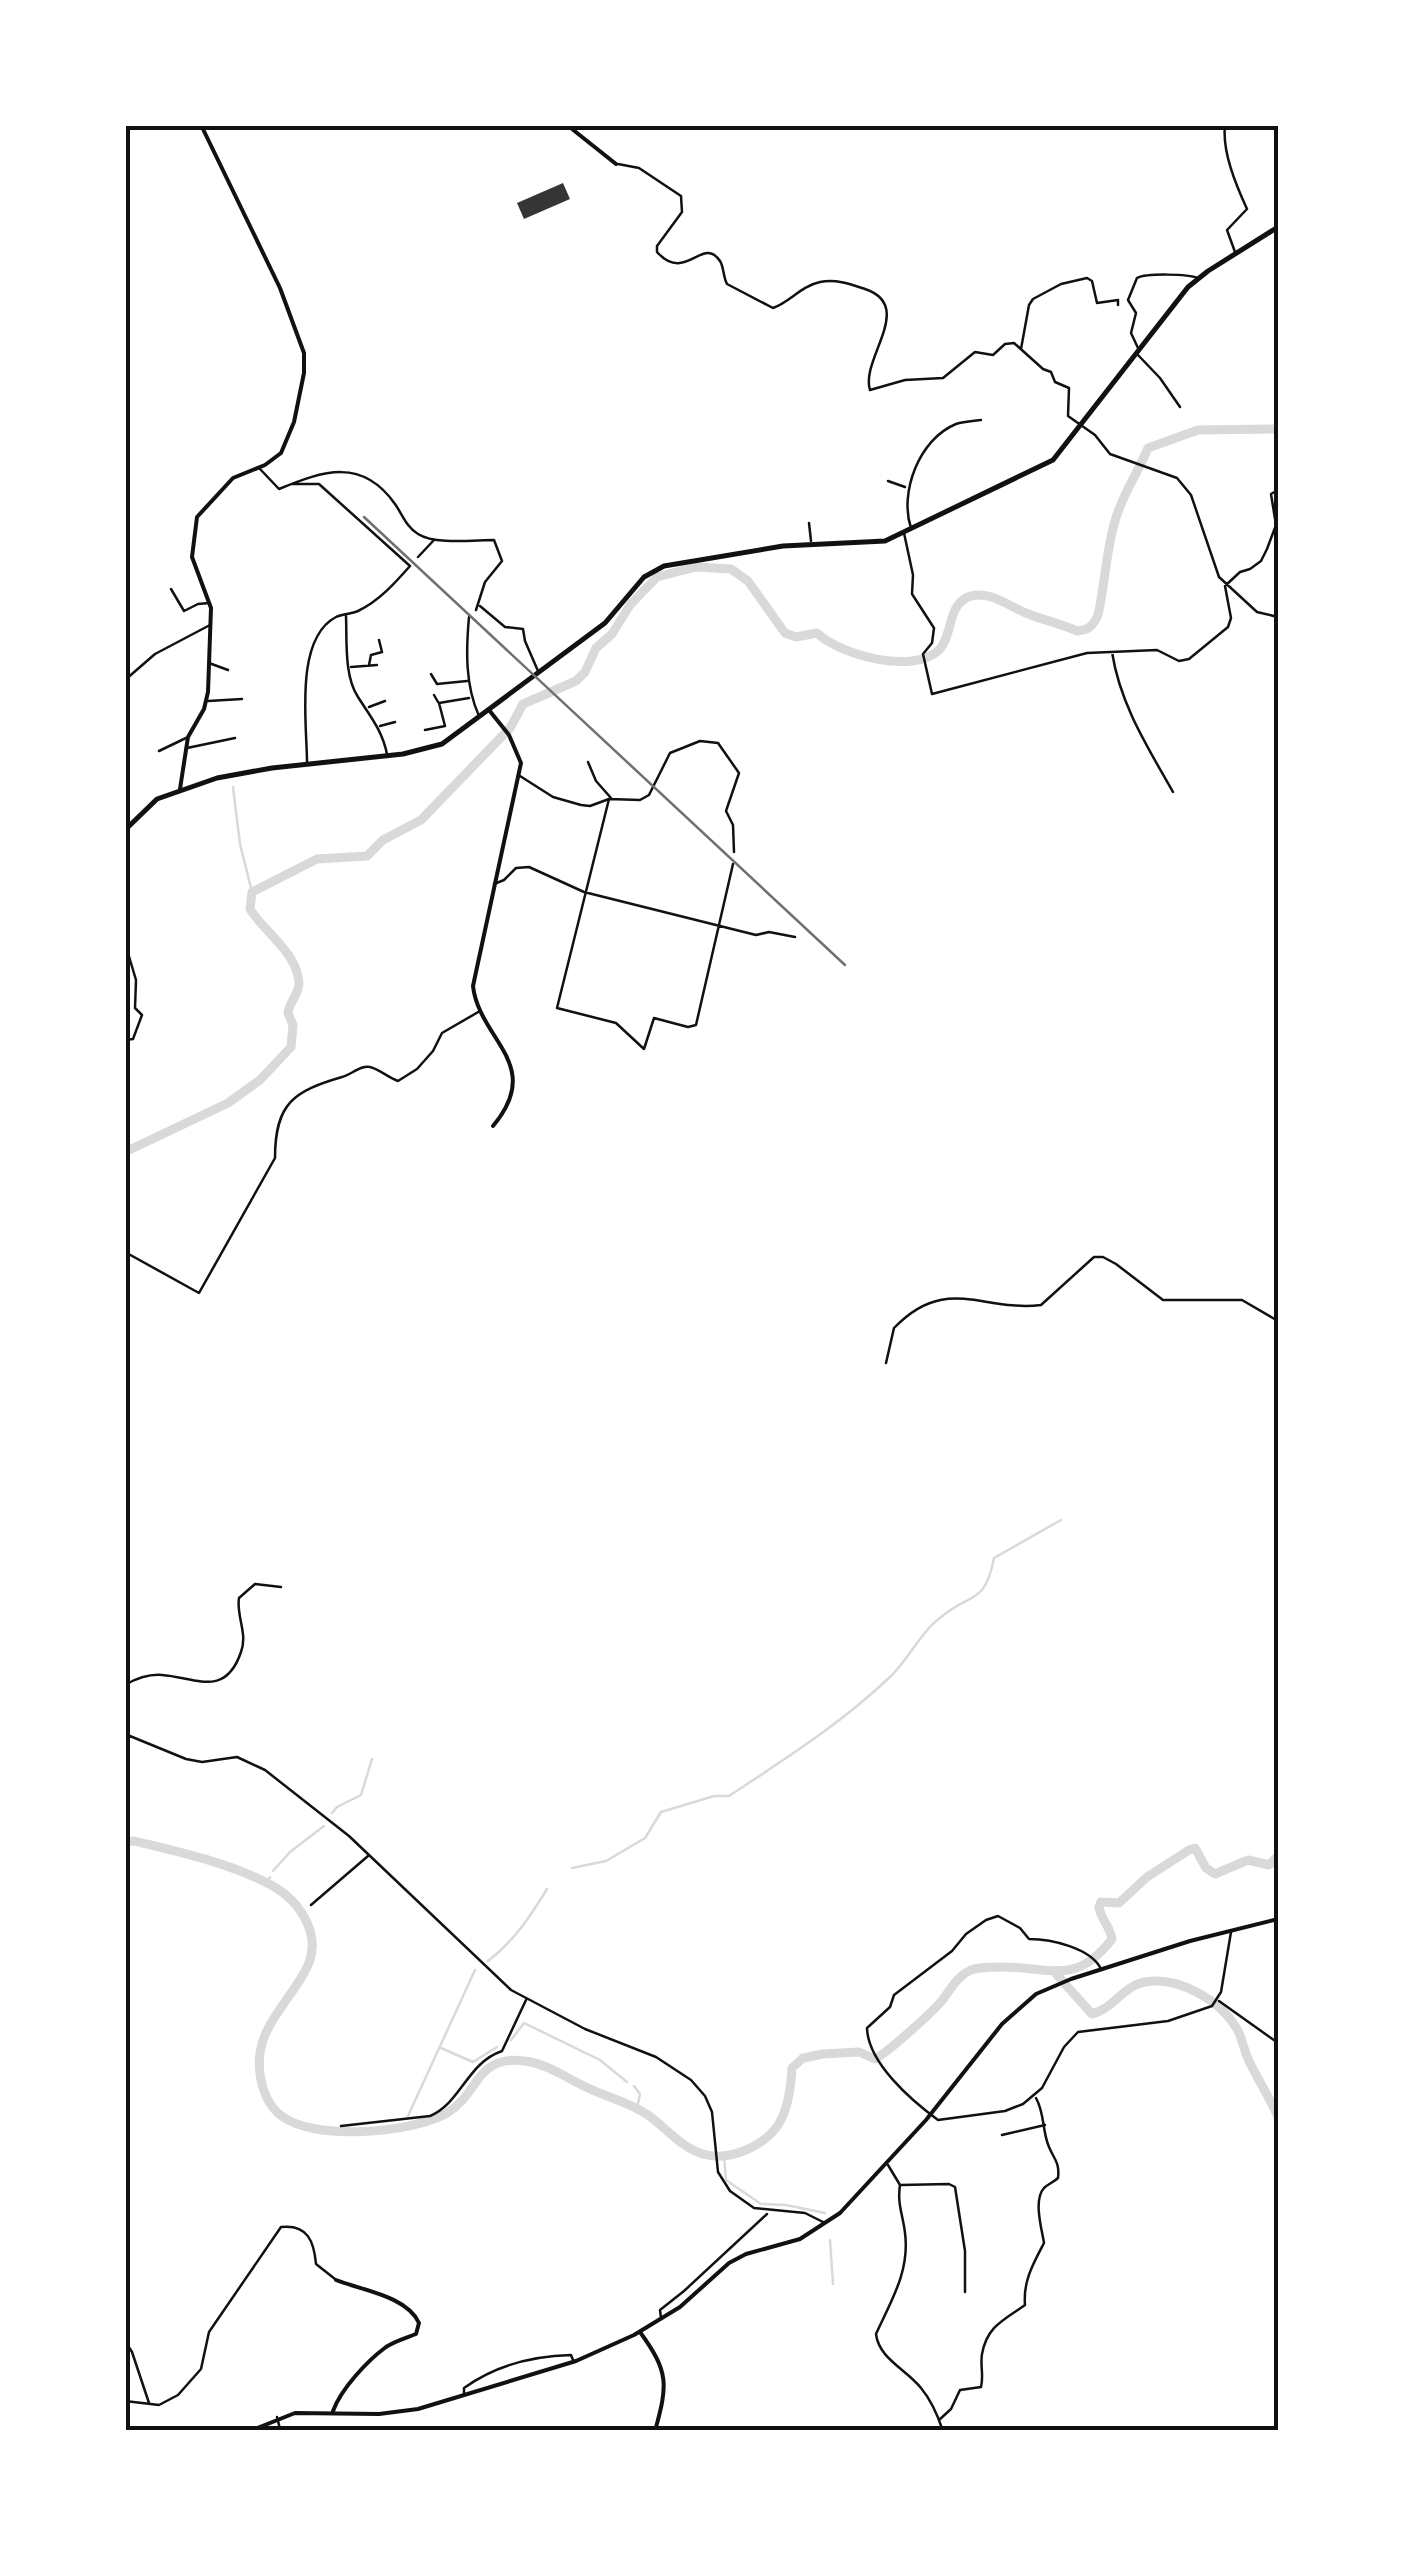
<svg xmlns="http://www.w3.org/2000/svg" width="1403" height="2556" font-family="Cabin,sans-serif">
<rect width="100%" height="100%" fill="#fff"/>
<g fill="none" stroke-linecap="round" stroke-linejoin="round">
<path stroke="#d9d9d9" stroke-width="2.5" d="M233 787 240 844 252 892
M332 1813 337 1807 361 1795 372 1759
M572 1868 606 1861 645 1838 661 1812 714 1796H729C785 1759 842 1723 891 1676 909 1658 921 1632 941 1617 971 1592 985 1605 994 1558L1061 1520
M273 1871 290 1852 324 1826
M266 1883 270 1877
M488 1961C514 1941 530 1917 547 1889
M511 2040 524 2023 600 2060 627 2082
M441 2048 473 2062 497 2047
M634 2086 640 2094 637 2108
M408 2116 475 1970
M724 2156 726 2180 761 2204 786 2205 825 2213
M830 2240 833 2284"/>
<path stroke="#d9d9d9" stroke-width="9" d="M125 1152 228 1103 260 1080 291 1047 293 1025 288 1013C289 1003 299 994 299 983 297 952 264 932 250 909L252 892 317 859 367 856 383 840 421 820 510 728 523 704 576 681 585 672 596 648 612 634 630 605 657 577 696 567 731 569 748 581 785 633 796 637 817 633C840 655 913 675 939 650 953 636 947 606 968 597 987 589 1009 606 1026 613 1042 620 1060 623 1077 631 1089 630 1093 626 1098 615 1105 584 1106 551 1115 521 1122 495 1138 473 1148 448L1198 430 1278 429
M125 1842 134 1841C179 1852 230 1863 271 1885 302 1902 325 1939 304 1973 285 2007 254 2031 260 2074 262 2089 268 2104 279 2114 311 2142 412 2133 447 2113 481 2093 475 2051 531 2062 551 2066 568 2079 586 2087 606 2097 629 2102 648 2115 665 2127 683 2149 703 2154 730 2162 768 2145 781 2120 789 2104 791 2086 792 2068L803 2058 823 2054 859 2052 875 2059C888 2052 928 2016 939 2004 950 1992 955 1977 971 1970 979 1967 992 1967 1001 1967 1052 1967 1076 1986 1112 1939 1110 1926 1101 1920 1099 1907L1101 1902 1119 1903 1147 1877 1189 1850 1195 1848 1206 1868 1215 1874 1248 1860 1269 1865 1278 1856
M1057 1975 1092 2014C1113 2009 1123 1986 1145 1982 1179 1976 1222 2001 1238 2031 1243 2041 1244 2051 1249 2061 1258 2080 1270 2098 1278 2117"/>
</g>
<path fill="#353535" d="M563 183 570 199 524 219 517 203Z"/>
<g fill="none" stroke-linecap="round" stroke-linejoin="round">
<path stroke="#111" stroke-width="2.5" d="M1225 125C1222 152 1236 185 1247 209L1227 230 1235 252
M618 164 639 168 681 196 682 212 657 246V252C686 284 702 235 720 261 724 267 723 277 727 284L773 308C790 302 801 286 820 282 837 279 850 284 865 289 916 306 860 359 870 390L905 380 943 378 975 352 993 355 1005 344 1014 343 1043 369 1051 372 1055 382 1069 388 1068 416 1095 435 1110 454 1177 478 1191 495 1219 577 1257 612 1278 617
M1138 348 1131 333 1136 313 1128 300 1137 278C1147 273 1188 274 1198 278
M1021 349 1029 305 1033 299 1061 284 1087 278 1092 281 1097 303 1118 300V305
M1137 354 1160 378 1180 407
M260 469 279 489C323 471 362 457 395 504 402 514 407 528 418 534 435 545 474 540 494 540L502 561 485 582 476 610
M888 481 905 487
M292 484H319L410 566C395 583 379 601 358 611 351 614 342 614 336 617 294 639 307 725 307 762
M809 523 811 541
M911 528C899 493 919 439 956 424 964 421 973 421 981 420
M904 533 913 575 912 594 934 628 932 643 923 654 932 694 1087 653 1157 650 1179 661 1189 659 1228 627 1231 618 1225 586 1240 572 1250 569 1261 561 1267 549 1276 525 1271 494 1278 490
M418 557 434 540
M171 589 184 611 198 604 209 603
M480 606 505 627 523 629 525 641 538 671
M346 616C347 640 344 676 358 697 370 716 382 730 387 754
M469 617C466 650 465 685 479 716
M1112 652C1120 704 1147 746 1173 792
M209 663 228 670
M369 665 371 655 382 652 379 640
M351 667 377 665
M431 674 437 684 467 681
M125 680 155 654 210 625
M434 695 438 702
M208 701 242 699
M369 707 385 701
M380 726 395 722
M425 730 445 726 439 703 469 698
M187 748 235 738
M159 751 186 738
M588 762 596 781 611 798
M520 776 553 797 581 805 590 806 609 799 640 800 649 795 670 753 700 741 718 743 739 773 726 811 733 825 734 852
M609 799 557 1008 616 1023 644 1049 654 1018 688 1027 696 1025 733 864
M494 884 504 880 516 868 529 867 584 892 756 935 769 932 795 937
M125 943 136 980 135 1008 142 1015 133 1039 125 1040
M125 1252 199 1293 275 1158C275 1103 294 1091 342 1077 351 1075 360 1065 370 1067 379 1069 389 1078 398 1081L417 1069 433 1051 442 1033 480 1011
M886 1363 894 1328C946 1274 982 1312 1041 1305L1094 1257H1103L1116 1264 1163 1300H1242L1278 1321
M125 1685C137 1678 148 1674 162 1675 194 1677 225 1699 241 1652 248 1633 236 1616 239 1598L255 1584 281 1587
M125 1734 186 1759 202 1762 237 1757 265 1770 349 1836 511 1990 585 2029 656 2057 691 2080 705 2096 712 2112 718 2172 730 2191 754 2208 805 2213 825 2223
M125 1757 128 1735
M311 1905 368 1856
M1101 1969C1091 1948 1051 1939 1029 1939L1020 1928 998 1916 986 1920 966 1934 952 1951 894 1995 890 2007 867 2028C868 2063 911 2100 938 2120L1005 2111 1023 2104 1042 2088 1064 2047 1078 2032 1168 2021 1212 2006 1221 1992 1231 1932
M1219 2001 1278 2043
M341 2126 430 2116C461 2103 467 2063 502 2051L526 2000
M1002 2135 1045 2125
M888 2165 900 2185C897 2204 903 2215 905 2233 910 2271 891 2301 876 2334 879 2359 906 2369 921 2388 931 2400 938 2416 943 2431
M901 2185 949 2184 955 2187 965 2251V2292
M661 2318 660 2310 684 2291 767 2214
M125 2341 132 2352 149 2403
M464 2394V2388C496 2365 531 2356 571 2355L573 2360
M125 2401 159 2405 178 2395 201 2369 209 2332 281 2227C308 2224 314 2242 316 2264L335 2279
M277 2417 280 2429 277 2431
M939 2420 951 2409 960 2390 981 2387C984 2375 980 2366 982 2354 987 2326 1004 2320 1025 2305 1023 2281 1033 2264 1044 2243 1042 2230 1033 2200 1044 2188 1048 2184 1054 2182 1058 2178 1060 2163 1054 2159 1049 2147 1042 2131 1045 2114 1036 2098"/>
<path stroke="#111" stroke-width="4" d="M567 125 616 164
M489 710 509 735 521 763 473 986C479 1040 545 1064 493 1126
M180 789 188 737 204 709 208 692 211 608 192 557 197 517 233 478 265 465 281 453 294 422 304 373V353L280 288 201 125
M640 2332C669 2372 668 2384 655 2431
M333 2411C341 2389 367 2361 386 2347 395 2341 406 2338 416 2334L419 2323C407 2296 361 2290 336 2280"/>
<path stroke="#111" stroke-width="4" d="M250 2431 295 2413 379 2414 418 2409 576 2361 634 2335 680 2307 729 2263 746 2254 800 2239 840 2213 926 2120 1002 2024 1036 1994 1071 1979 1190 1941 1278 1919"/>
<path stroke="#111" stroke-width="5" d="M125 830 157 799 217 778 272 768 403 754 442 744 605 623 644 577 664 566 783 546 885 541 1053 460 1188 287 1208 271 1278 227"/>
<path stroke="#707070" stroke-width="2.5" d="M364 517 845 965"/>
</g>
<rect width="1403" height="2556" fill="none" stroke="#ffffff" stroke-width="255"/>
<rect x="128" y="128" width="1148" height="2300" fill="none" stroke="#111" stroke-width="4"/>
</svg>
